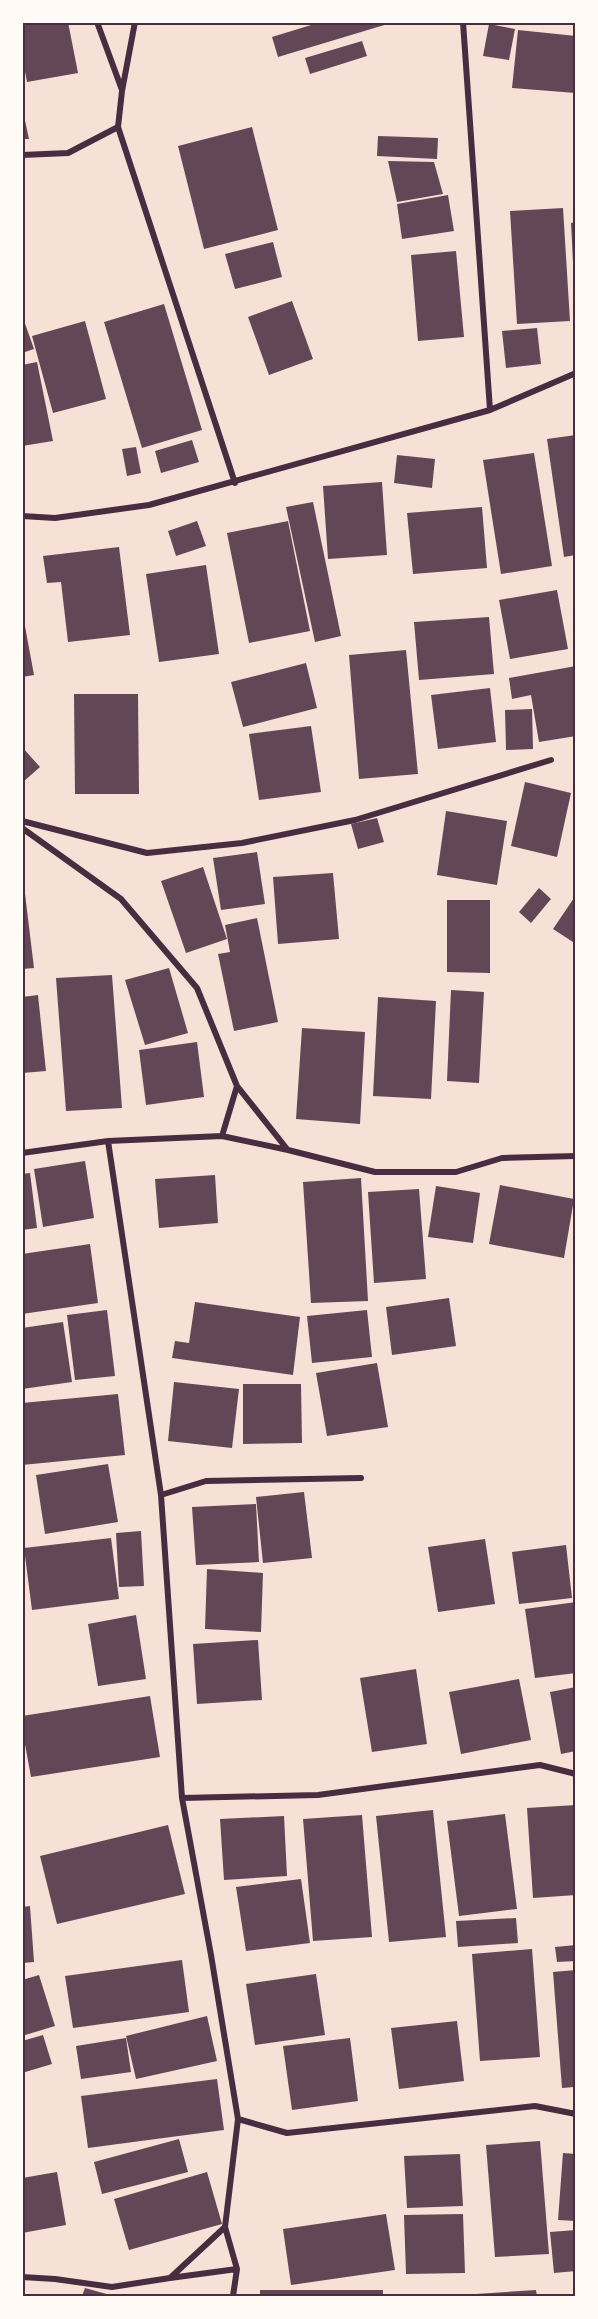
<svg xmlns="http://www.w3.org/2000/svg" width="598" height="2319" font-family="Poppins,sans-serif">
<rect width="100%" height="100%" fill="#f7e1d7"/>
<path fill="#644757" d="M22 22H68L78 73 27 82 22 56Z
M321 22H391V23L278 57 272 37Z
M489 24 515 29 509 60 483 56Z
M518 30 576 36V93L512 88Z
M362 41 367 56 310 74 305 58Z
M22 107 29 139H22Z
M252 127 278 230 204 249 178 146Z
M378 136 438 138 437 159 377 156Z
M388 161 434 162 443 194 397 202Z
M448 195 454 231 402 239 397 204Z
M563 208 570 321 517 324 510 211Z
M576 222V281L574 282 571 223Z
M273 242 282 277 235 289 225 254Z
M456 251 464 337 418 341 411 255Z
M292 301 313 359 269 375 248 317Z
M164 304 202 430 142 448 104 322Z
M22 315 34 349 22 353Z
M85 321 106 399 53 413 32 336Z
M537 328 541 364 506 368 502 331Z
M37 362 53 441 22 446V365Z
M576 435V555L564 557 547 439Z
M192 440 199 462 161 473 155 451Z
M136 447 141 473 127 476 122 449Z
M534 453 552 566 501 574 483 460Z
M397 455 435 459 432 488 394 483Z
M382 482 387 555 328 559 323 486Z
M313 502 341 636 315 642 286 507Z
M482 507 487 568 413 574 407 513Z
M197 521 206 546 176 556 168 531Z
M288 521 310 631 249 643 227 533Z
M119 547 130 635 68 642 61 582 47 583 43 556Z
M206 565 219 654 159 662 146 574Z
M557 590 568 649 510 659 499 600Z
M22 610 34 675 22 677Z
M489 617 494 674 419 680 414 622Z
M406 650 418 774 359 779 349 655Z
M306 663 317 708 243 727 231 682Z
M576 666V736L539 742 531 695 512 699 509 678Z
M490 688 496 742 438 749 431 695Z
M74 694H138L139 794H75Z
M532 709 533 749 506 750 505 710Z
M311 726 321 792 259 800 249 734Z
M22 747 40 767 23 782 22 781Z
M525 782 571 793 557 857 511 846Z
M446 811 507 821 497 885 437 875Z
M377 818 384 842 358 849 351 824Z
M257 852 265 904 221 910 213 858Z
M203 867 227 939 186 953 161 881Z
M22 869 34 968 22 969Z
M333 873 339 939 278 944 273 877Z
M539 888 551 899 531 923 519 912Z
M576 895V944L553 929Z
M447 900H490V973L447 972Z
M257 918 278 1022 234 1031 218 954 230 952 225 925Z
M169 968 188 1033 145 1045 125 980Z
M112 975 122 1108 66 1111 56 978Z
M451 990 484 992 479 1083 447 1081Z
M38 995 46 1071 22 1073V997Z
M378 997 436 1001 431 1099 373 1096Z
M302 1028 365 1032 360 1124 296 1119Z
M197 1042 204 1097 146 1105 139 1050Z
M85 1161 94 1218 43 1227 34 1169Z
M30 1173 37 1228 22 1230V1174Z
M215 1175 218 1223 159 1228 155 1179Z
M361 1178 368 1301 311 1303 303 1182Z
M500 1185 574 1199 564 1258 489 1244Z
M436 1186 480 1193 473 1243 428 1237Z
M419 1189 426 1279 374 1283 368 1192Z
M90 1244 98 1303 22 1314V1254Z
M449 1298 456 1346 392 1355 386 1307Z
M195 1302 300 1317 293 1375 172 1358 175 1341 189 1343Z
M107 1310 115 1376 75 1380 67 1315Z
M367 1310 372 1357 312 1363 307 1316Z
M63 1322 72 1382 22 1389V1328Z
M377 1363 388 1427 327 1436 316 1373Z
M174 1382 239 1389 232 1448 168 1441Z
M243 1384H301L302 1443 243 1444Z
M118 1394 125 1455 22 1465V1403Z
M108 1464 118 1522 45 1534 36 1475Z
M304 1492 312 1558 263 1563 256 1497Z
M256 1504 259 1562 196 1565 192 1507Z
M141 1531 144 1586 119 1587 116 1533Z
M111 1538 119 1599 32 1610 24 1548Z
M485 1539 495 1604 438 1612 428 1547Z
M566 1545 572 1598 519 1604 512 1552Z
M207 1569 263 1573 261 1632 205 1629Z
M576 1602V1673L535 1678 525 1609Z
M136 1615 146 1679 98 1686 88 1624Z
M258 1640 262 1700 197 1704 193 1644Z
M416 1669 427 1744 372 1752 360 1678Z
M519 1679 531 1740 461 1754 449 1692Z
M576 1687V1751L561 1754 550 1692Z
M150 1696 160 1757 31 1777 22 1728V1716Z
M576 1805V1895L533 1898 527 1808Z
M433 1810 446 1937 389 1942 376 1816Z
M505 1814 517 1909 459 1916 447 1821Z
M362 1815 372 1937 313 1941 303 1819Z
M284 1816 287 1876 224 1880 220 1819Z
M168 1825 185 1894 57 1924 40 1856Z
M301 1879 310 1943 246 1951 236 1887Z
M30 1906 34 1962 22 1963V1907Z
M516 1918 518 1943 458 1947 456 1921Z
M576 1945V1961L557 1962 555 1947Z
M532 1949 540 2057 480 2061 472 1954Z
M182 1960 189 2012 73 2028 65 1976Z
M576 1970V2078H573L574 2087 562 2088 553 1972Z
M316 1974 325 2035 255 2045 246 1984Z
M39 1975 55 2026 22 2036V1980Z
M207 2016 217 2061 136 2079 126 2036Z
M457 2021 464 2081 399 2089 391 2028Z
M43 2035 52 2064 22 2073V2041Z
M126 2038 131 2072 81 2079 76 2046Z
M350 2038 358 2101 292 2110 283 2046Z
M217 2079 224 2130 88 2148 81 2096Z
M179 2139 188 2172 102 2194 94 2162Z
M540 2141 549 2254 495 2257 486 2145Z
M563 2153 576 2154V2221L558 2220Z
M460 2154 463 2206 407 2208 404 2156Z
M57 2172 66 2225 22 2233V2178Z
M207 2172 222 2224 129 2250 114 2199Z
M386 2214 395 2270 291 2285 283 2229Z
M463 2214 465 2273 406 2274 404 2215Z
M576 2230V2271L554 2273 550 2232Z
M85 2288 114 2296H82Z
M260 2290H383V2296H260Z
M536 2290 537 2296H461V2295Z"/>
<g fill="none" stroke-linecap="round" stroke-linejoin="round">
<path stroke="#4a2c40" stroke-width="6" d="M97 22 122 90
M135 22 122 91 118 127 235 483
M463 22 490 410
M22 155 68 153 118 127
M22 516 55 518 149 505 490 410 576 373
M22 821 147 853 242 843 355 820 551 760
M22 828 121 899 197 988 237 1086 287 1149
M222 1136 237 1086
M108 1141 161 1495 182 1798 211 1955 238 2119 225 2227 237 2269 233 2296
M22 1153 108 1141 222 1136 288 1150 375 1172H456L502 1158 576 1156
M161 1495 206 1481 361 1478
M182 1798 318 1795 540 1765 576 1774
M238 2119 287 2133 535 2106 576 2114
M22 2277 55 2279 112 2287 170 2278 225 2227
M170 2278 237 2269"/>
</g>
<rect width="598" height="2319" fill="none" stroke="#fffaf5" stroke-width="48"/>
<rect x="24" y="24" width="550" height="2271" fill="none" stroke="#4a2c40" stroke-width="2"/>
</svg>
